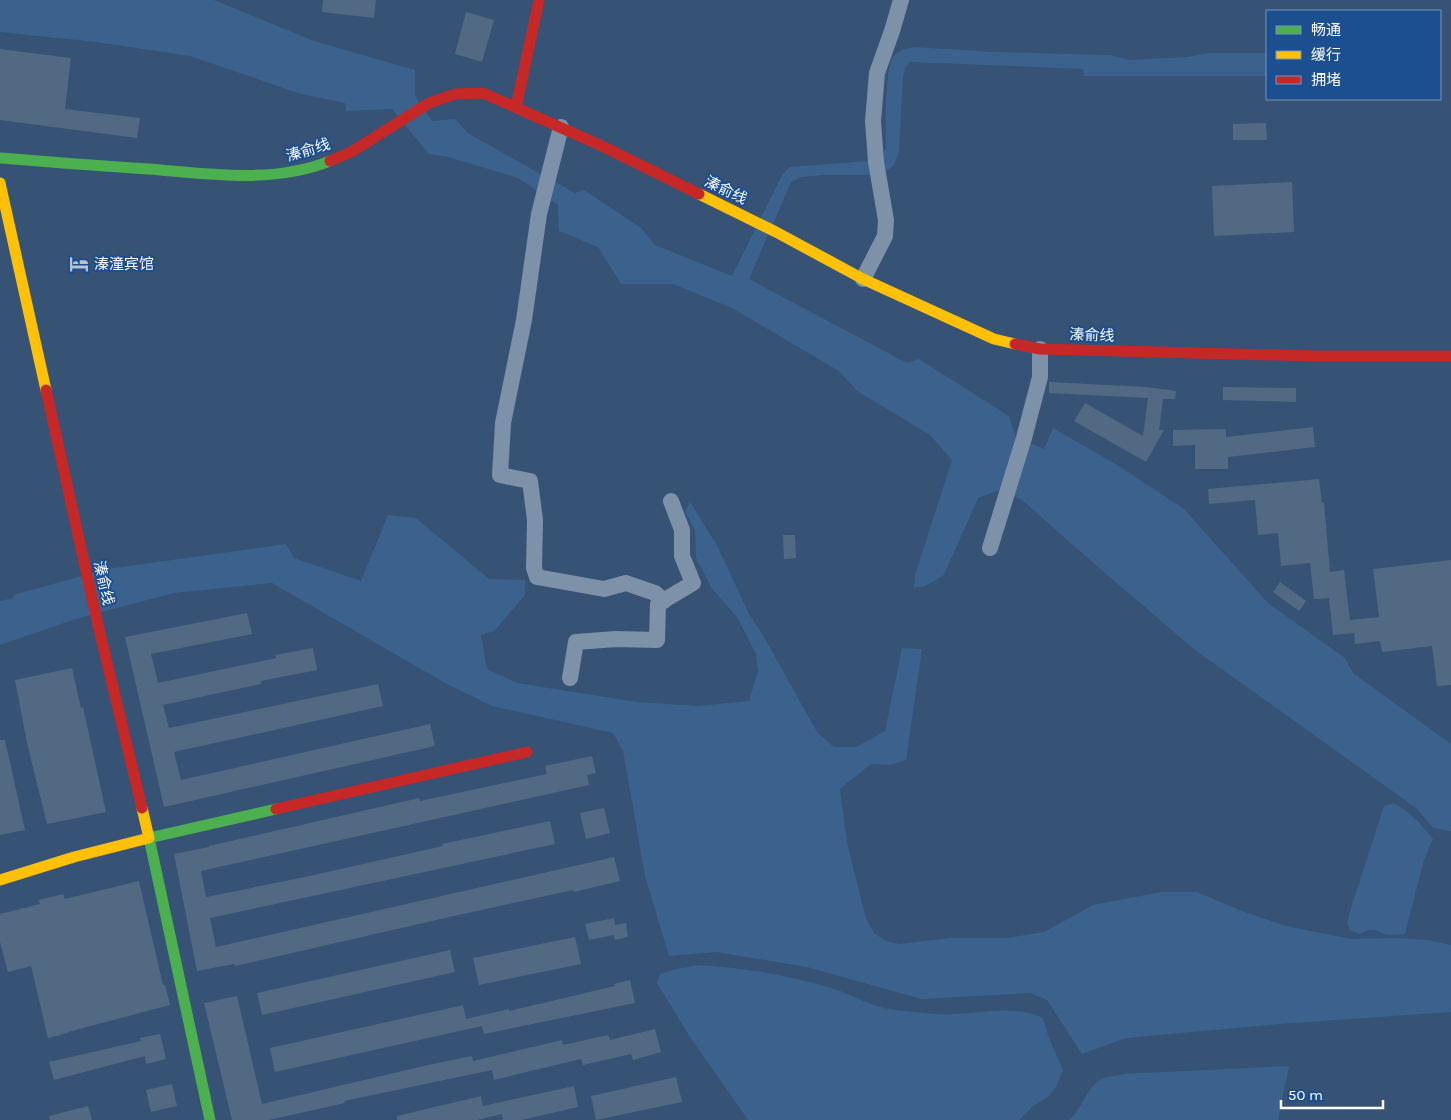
<svg xmlns="http://www.w3.org/2000/svg" width="1451" height="1120" font-family="Karla,'Noto Sans SC',sans-serif">
<rect width="100%" height="100%" fill="#365274"/>
<path fill="#3b618d" d="M0 0H214L314 41 415 70V96L432 121 455 119 469 134 575 193 584 190 641 228 655 245 732 276 782 175 790 167 868 161 881 157 886 148C886 130 884 70 893 57 897 51 907 48 914 47L994 52 1110 55 1129 60 1188 57 1207 53H1267V76H1084L1083 69 910 62 905 68 903 80 899 152 894 165 884 173 869 175H823L801 177 791 182 749 279 907 363 919 359 1009 416 1016 437 1044 449 1053 428 1119 466 1184 509 1268 603 1345 658 1353 673 1451 744V831L1433 828 1416 808 1195 650 1084 555 1022 500 1000 490 978 498 944 575 925 586 914 588 915 575 952 460 930 435 857 391 839 371 732 308 673 284H621L598 247 559 231 558 205 518 178 448 157 429 154 392 109 346 111 345 103 301 94 190 56 96 42 0 32Z
M690 502 718 547 749 614 763 635 817 732 834 747H856L885 731 902 648 922 649 906 760 890 765 871 764 840 789 847 842 866 918 874 933 886 941 899 944 950 938H1007L1044 932 1093 905 1161 892H1197L1242 911 1286 926 1351 939 1395 938 1428 940 1451 945V1012L1280 1024 1126 1038 1082 1054 1047 1000 1030 993 921 999 807 967 716 952 669 956 645 876 623 751 613 733 492 706 445 683 272 583 174 593 79 618 0 645V601L13 598V595L107 569 286 544 294 558 361 581 388 515 416 518 489 579 525 580V595L494 631 481 635 487 669 517 683 637 702 697 706 749 701 758 671 756 654 737 617 712 589 696 558 695 530 685 512Z
M1393 803C1410 811 1421 825 1433 839L1424 860 1405 934C1399 934 1389 936 1384 934 1372 929 1372 928 1360 934L1350 930 1347 923 1351 908 1384 806Z
M699 965C744 968 791 975 834 989 851 994 867 1004 884 1008 900 1011 918 1012 934 1014 968 1017 1012 1002 1043 1018L1049 1038 1063 1070 1056 1087 1048 1097 1033 1106 1019 1120H748L690 1037 657 983 660 974 676 969Z
M1289 1066 1278 1120H1069C1083 1108 1086 1088 1100 1080 1106 1076 1116 1076 1123 1074Z"/>
<path fill="#526984" d="M323 0H376L374 18 322 12Z
M466 12 494 20 482 62 455 54Z
M0 49 71 58 65 109 140 118 137 138 0 120Z
M1266 123 1267 140H1233V124Z
M1292 182 1294 232 1214 236 1212 186Z
M1049 382 1146 387 1176 391 1175 399H1163L1159 430H1164L1146 462 1074 421 1085 403 1143 436 1148 398 1049 393Z
M1223 387 1296 388V402L1223 400Z
M1313 427 1315 447 1228 457V469H1195V445L1173 446V430L1226 429V437Z
M1319 479 1322 503 1324 502 1330 572 1344 570 1350 620 1379 617 1373 569 1451 560V685L1437 686 1432 646 1382 652 1380 641 1355 644 1354 633 1333 635 1329 598 1314 599 1310 563 1281 566 1278 533 1258 535 1255 500 1209 504 1208 489Z
M783 535H795L796 558 784 559Z
M1280 582 1306 601 1299 611 1273 592Z
M247 613 252 634 151 654 158 683 276 658 275 655 313 648 317 670 261 681V684L163 705 169 728 378 684 383 706 174 752 181 780 430 724 435 746 164 807 125 637Z
M72 668 81 708 83 707 106 812 47 824 27 743 15 680Z
M0 740H5L25 830 0 835Z
M592 756 596 773 587 775 589 785 201 871 206 897 305 877 443 846 442 844 550 821 555 844 210 918 216 947 614 857 620 881 574 892 573 890 445 918 235 966 234 964 197 971 174 854 209 847V846L419 798 420 801 547 774 545 766Z
M604 808 610 833 586 839 580 813Z
M139 881 163 985H165L170 1005 68 1032V1033L48 1038 31 966 8 972 0 942V914L40 904 39 900 63 894 65 899Z
M614 918 615 925 626 923 628 937 615 940 614 935 589 940 585 924Z
M575 937 581 964 479 985 473 958Z
M450 950 455 972 262 1015 257 993Z
M630 980 635 1003 484 1034 482 1026 275 1072 270 1048 463 1005 466 1019 509 1009V1011L615 986 614 984Z
M237 996 262 1104 428 1065 472 1056 473 1061 562 1040 563 1045 608 1035 610 1040 655 1029 661 1052 633 1060 631 1054 583 1065 581 1059 494 1080 492 1070 344 1101 345 1103 269 1120H232L204 1003Z
M160 1034 166 1059 146 1064 145 1056 54 1080 49 1062 141 1041 140 1038Z
M676 1077 682 1102 596 1120 591 1096Z
M172 1084 177 1106 151 1112 146 1090Z
M574 1086 578 1107 522 1120H503L502 1114 477 1120H397V1116L481 1096 483 1106Z
M88 1106 92 1120H50L49 1116Z"/>
<g fill="none" stroke-linecap="round" stroke-linejoin="round">
<path stroke="#7d92a8" stroke-width="16" d="M561 127 539 214 524 320 503 423 500 475 530 481 535 520 534 568 537 577 604 589 626 583 655 593 664 601
M863 279 885 236 886 220 876 162 873 121 877 73 892 31 901 0
M990 548 1024 438 1040 377V349
M570 678 576 642 616 639 657 640 658 604 693 583 682 556V530L671 501"/>
<path stroke="#4caf50" stroke-width="11" d="M0 158C50 162 99 166 149 169 209 174 273 184 330 161
M210 1120 149 838 276 809"/>
<path stroke="#ffc107" stroke-width="11" d="M0 183 46 390
M699 194 776 232 863 279 994 339 1015 344
M0 880 74 857 149 838 142 808"/>
<path stroke="#c62828" stroke-width="11" d="M516 107 539 0
M330 161 351 152 429 103 455 94 483 93 602 146 699 194
M1015 344 1040 349 1315 356H1451
M46 390 98 625 142 808
M276 809 527 752"/>
</g>
<defs>
<g id="hotel-bare" transform="scale(1.5)"><path d="M-6-4.5h1.5V1H6V5H4.5V3h-9V5H-6ZM-4 0a1.8 1.8 0 1 1 3.6 0ZM.5 0V-2.5h3Q6-2.5 6 0Z" fill="#b9c2ce" stroke="#1b4f8f" stroke-width="2.5" paint-order="stroke"/></g>
</defs>
<g fill-rule="evenodd">
<use href="#hotel-bare" x="79" y="264"/>
</g>
<g text-anchor="middle" stroke-width="4" stroke-linejoin="round" paint-order="stroke">
<g font-size="15" fill="#fff" stroke="#1b4f8f">
<text transform="translate(308 150) rotate(-17)" y="5">溱俞线</text>
<text transform="translate(726 190) rotate(26)" y="5">溱俞线</text>
<text transform="translate(1092 335) rotate(2)" y="5">溱俞线</text>
<text transform="translate(104 583) rotate(77)" y="5">溱俞线</text>
</g>
<g font-size="15" fill="#fff" stroke="#1b4f8f" text-anchor="start">
<text x="94" y="269">溱潼宾馆</text>
</g>
</g>
<rect x="1266" y="10" width="175" height="90" fill="#1b4f8f" stroke="#7695bc"/>
<rect x="1276" y="26" width="25" height="8" fill="#4caf50" stroke="#7695bc"/>
<text x="1311" y="35" font-size="15" fill="#ffffff">畅通</text>
<rect x="1276" y="51" width="25" height="8" fill="#ffc107" stroke="#7695bc"/>
<text x="1311" y="60" font-size="15" fill="#ffffff">缓行</text>
<rect x="1276" y="76" width="25" height="8" fill="#c62828" stroke="#7695bc"/>
<text x="1311" y="85" font-size="15" fill="#ffffff">拥堵</text>
<path d="M1281 1100v8h102v-8" fill="none" stroke="#ffffff" stroke-width="2.5"/>
<text x="1288" y="1100" font-size="15" fill="#ffffff" stroke="#1b4f8f" stroke-width="4" paint-order="stroke">50 m</text>
</svg>
